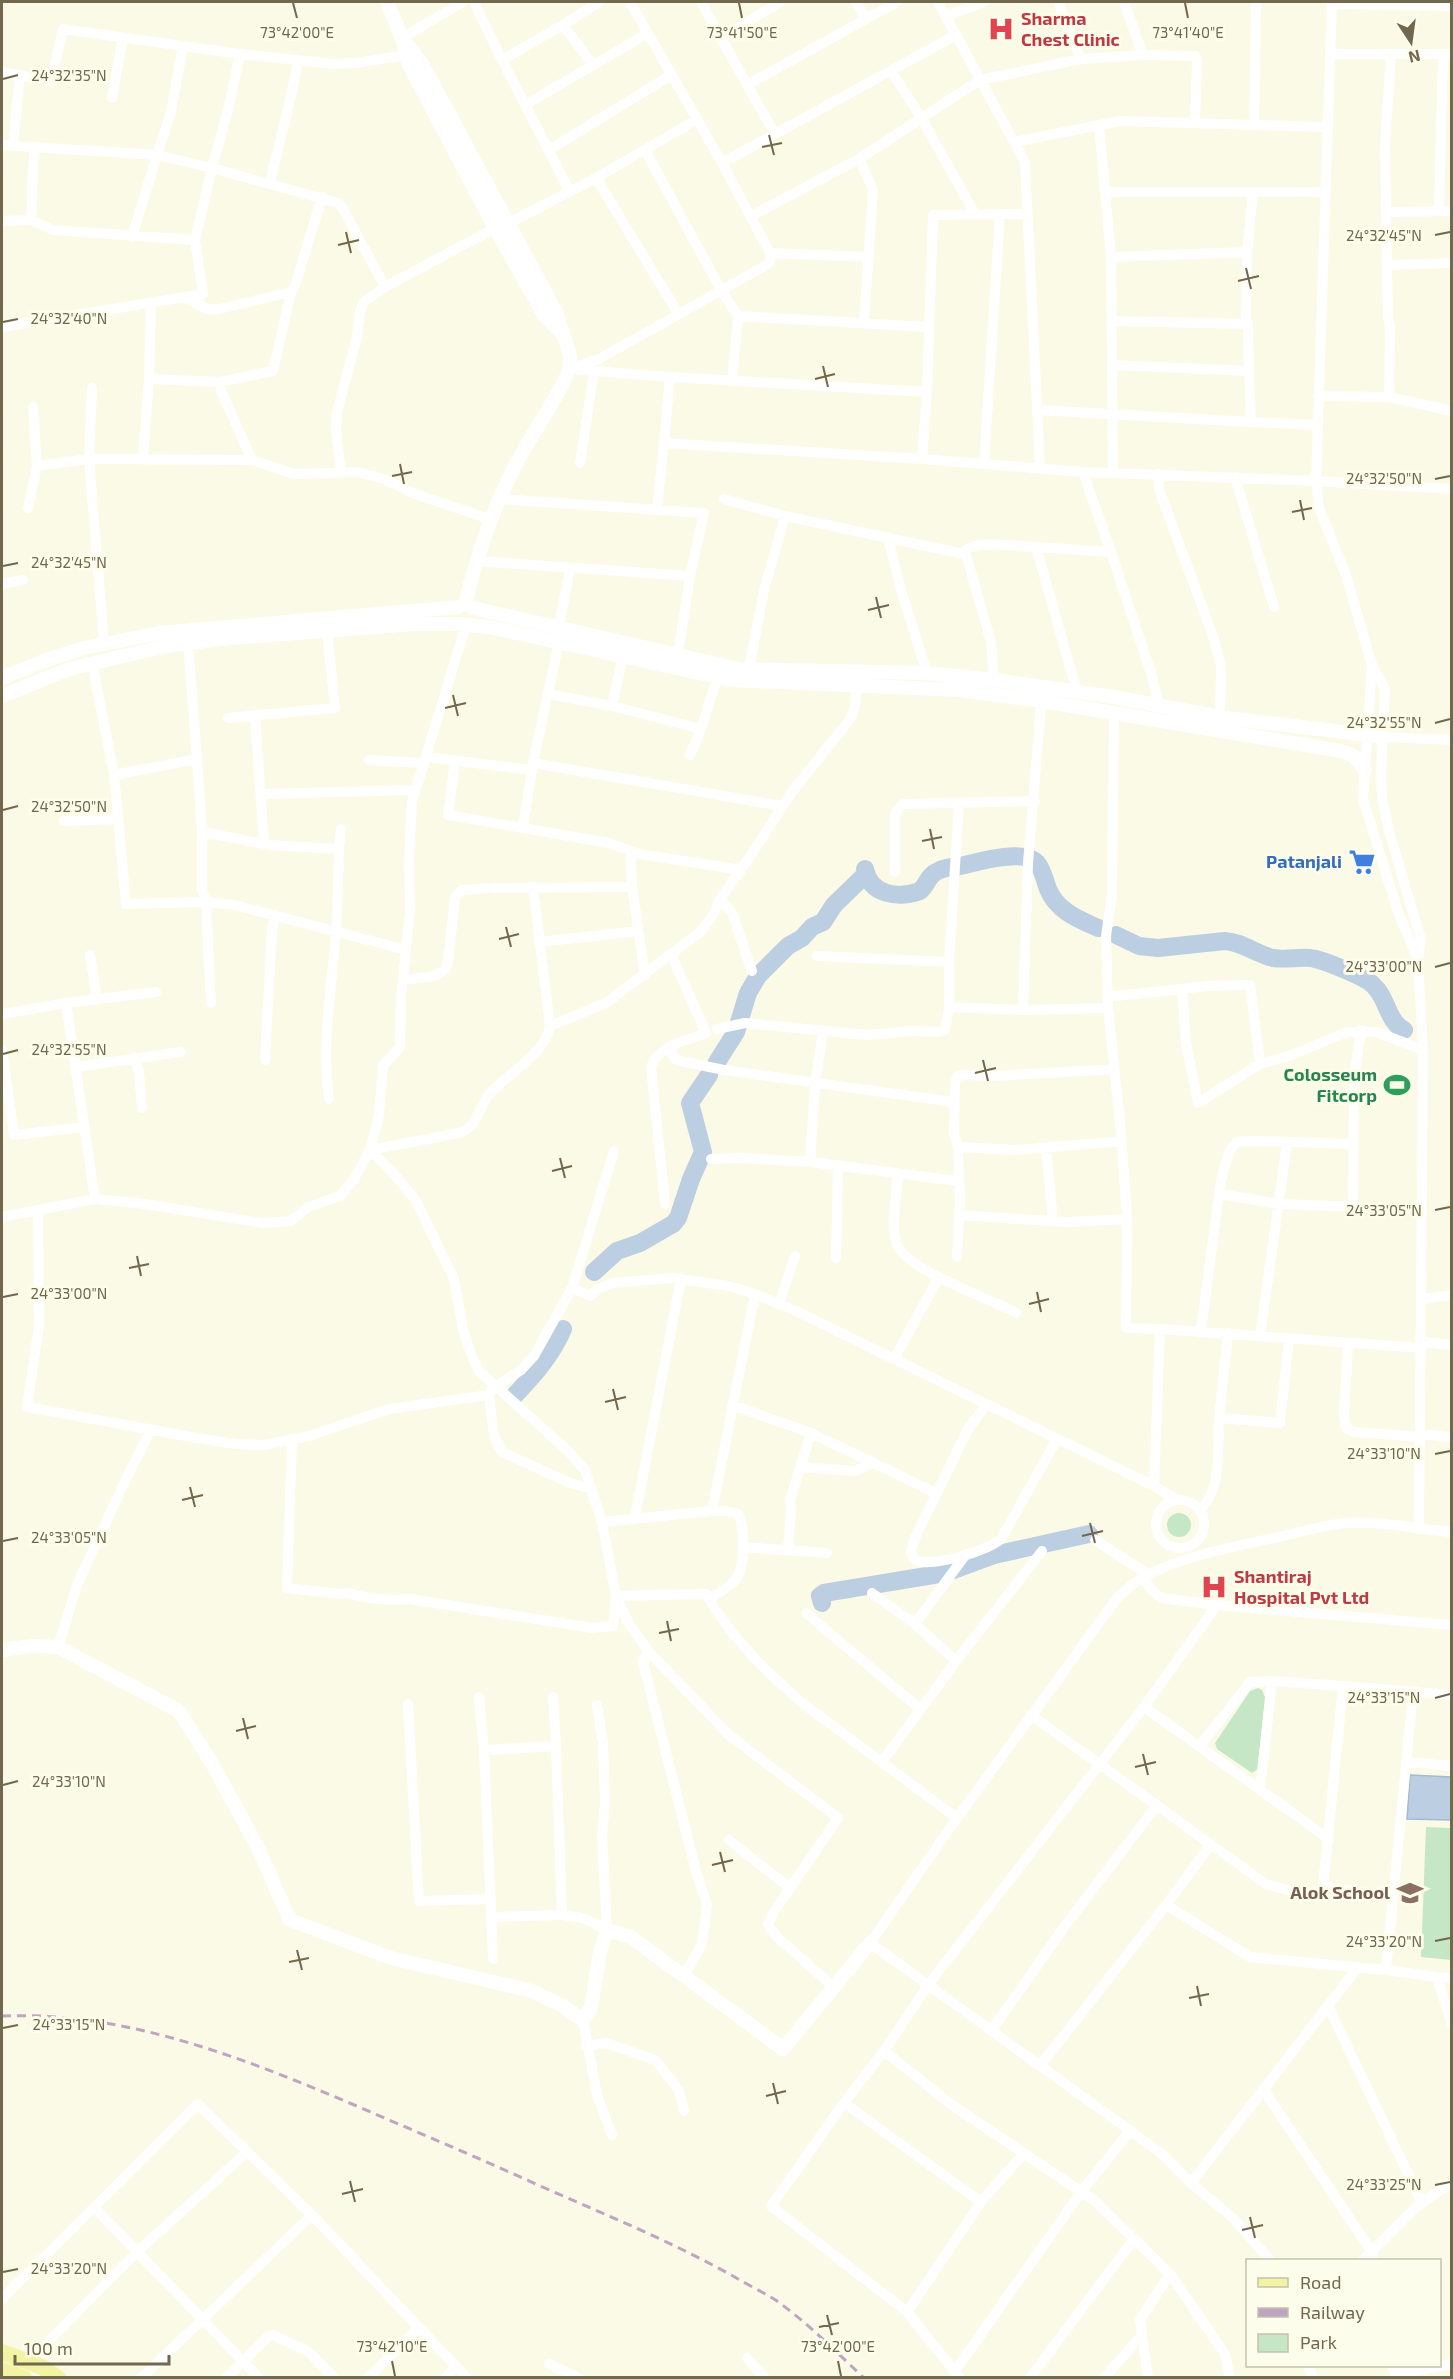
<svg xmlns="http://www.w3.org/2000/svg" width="1453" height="2379" font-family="'Exo 2',sans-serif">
<rect width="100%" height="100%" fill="#fafae6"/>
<path fill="#c6e7c6" d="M1167 1525a12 12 0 1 1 24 0a12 12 0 1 1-24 0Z
M1258 1688 1262 1690 1265 1697 1258 1769 1252 1773 1217 1749 1215 1743 1250 1691Z
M1426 1827 1451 1828V1960L1421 1957Z"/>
<path fill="#bccee2" stroke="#a3bad3" stroke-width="1.5" d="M1410 1775 1451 1777V1820L1407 1819Z"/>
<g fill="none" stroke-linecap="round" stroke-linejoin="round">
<path stroke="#bccee2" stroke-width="18" d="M865 869C870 895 898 899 920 891 927 885 928 875 938 871 945 867 953 867 960 866 978 862 1023 848 1037 863 1043 870 1045 881 1048 889 1057 911 1078 919 1098 928
M1116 935 1139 946 1158 948 1225 941C1242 942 1256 954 1273 958 1285 960 1298 957 1310 958 1321 959 1366 977 1373 985 1387 997 1387 1021 1404 1030
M717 1062 736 1032 748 993 758 976 788 946 802 938 812 927 823 922 834 905 866 874
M594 1272 617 1251 640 1243 673 1224 678 1218 691 1179 703 1152 690 1103 709 1075
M515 1395C534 1375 552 1355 563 1329
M822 1603 820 1596 824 1593 945 1573 994 1555 1089 1534"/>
<path stroke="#fff" stroke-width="10" d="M474 2 502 60 570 192
M630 2 722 163 956 35
M701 2 747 85
M856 2 866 19
M938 2 1025 162 1040 468
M1058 2 1081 59
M1332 2 1316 481 1319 508 1346 575 1372 665 1385 689 1381 774 1382 797 1389 831 1421 940 1418 959 1423 1050 1419 1529
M1332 4 1452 6
M946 16 984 2
M563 25 593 65
M402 38 463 2
M721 38 780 2
M240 54 228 110 212 168 338 203 342 207 385 287
M1330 54H1452
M1143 55 1195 56 1197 60 1195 123
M502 60 563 25 599 2
M891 71 922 119 975 214
M2 72 51 81 63 29 240 54 335 64 356 63 405 55
M112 98 123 37
M525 105 648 33
M1099 125 1111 257 1113 472
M1254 125 1256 2
M775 134 747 85 897 2
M1014 142 1120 121 1326 127
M2 145 157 155 132 237
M13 146 20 75
M549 150 671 75
M645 150 721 290 738 316 732 380
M859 159 980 80 1081 59 1143 55 1124 2
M596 178 678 313
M270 183C279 142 291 102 298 61
M1105 192H1324
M1439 211 1443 54
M1386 212 1452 211
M751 216 859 159 873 190 864 323
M31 220 53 230 195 240
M2 221 31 220 34 148
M507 224 596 178 696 120
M770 253 869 257
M1111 257 1247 252
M1387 265 1452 263
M184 297 207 309H219L291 292
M738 316 929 327
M1112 321 1248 324
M2 327 203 294 195 240 212 168 157 155 171 112 183 46
M576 367 599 359 770 263V253L722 163
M570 369 670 377 927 392 922 459
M1249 371 1248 324 1246 319 1247 252 1253 192
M670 377 664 443 922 459 1083 472 1316 481 1452 489
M149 379 220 382 273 371 291 292 295 286 322 197
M220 382 221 391 252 460
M927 392 933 215 1027 214
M1318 396 1389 397 1452 411
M1389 397 1390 327 1388 318 1385 144 1391 54
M1037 410 1251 422 1249 371 1112 365
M1251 422 1317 425
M143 459 149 379 151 303
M580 463 594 371
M984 464 1000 214
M37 466 89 459 92 388
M341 471 336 431 337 412 357 337 360 311 364 302 385 287 495 228
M1158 474 1159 489 1214 639 1221 666 1220 717
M1235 477 1274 607
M499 499 704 513 690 576 678 654
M724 499 785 516 964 554
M28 508 37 466 33 407
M657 508 664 443
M888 537 901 590 927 673
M1111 552 1151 673 1159 706
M476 561 690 576
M2 584 23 580
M559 626 570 569
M104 643 89 459 252 460 294 474 358 472 384 479 415 494 490 519
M188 643 197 759
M92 662 114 775 126 904 206 902 235 905 406 950
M1372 665 1363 799 1398 912 1418 959
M749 670 764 590 785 516
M994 680 991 642 965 551C976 539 1019 547 1036 547
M1077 692 1036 547 1111 552 1083 472
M1042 693 1028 863 1023 1010 1108 1008 1121 1132 1127 1219 1126 1328 1160 1329 1154 1486
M548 694 612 706 701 729 717 678
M612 706 623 656
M255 715 264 844
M228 718 335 708 327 631
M1384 737 1452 740
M690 755 701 729
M426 757 531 770
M369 760 424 763
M455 761 448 815 609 843 639 854 741 870 720 899 712 917 699 933 606 1003 550 1026
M533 763 782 806
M114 775 197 759 202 832V890L206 902 211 1003
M262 794 415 790
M64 821 119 819
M523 827 533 763 559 642
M202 832 270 845 339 849C338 877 338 905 336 932 332 988 321 1044 329 1099
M339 849 341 829
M630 851 632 887 645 975
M741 870 792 792 851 718 855 706 857 679
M895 872V816L897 810 903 804 1035 801
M493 888 632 887
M720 899 732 913 752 971
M539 942 638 931
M90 955 97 999
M817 956 949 962
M403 980 435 976 445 970 448 962 455 897 462 890 487 888
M1182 989 1186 1043 1198 1103 1260 1064 1292 1055 1347 1032H1377L1423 1050
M1107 997 1208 986 1250 985 1260 1064
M66 1003 95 1199
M949 1007 1023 1010
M1108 1008 1106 936 1112 895 1114 712
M2 1014 66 1003 156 992
M717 1029 745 1023 868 1035 911 1031 939 1032 945 1030 949 1007V962L959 803
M669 1048 676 1060 724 1070 954 1102
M2 1050 14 1135 84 1127
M134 1058 139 1072 142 1108
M265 1060 272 930 275 915
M76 1067 181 1052
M958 1147 1015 1150 1122 1141
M1046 1148 1053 1221
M370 1150 393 1173 415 1199 454 1279 463 1330 471 1354 479 1371 567 1450 585 1470 602 1522 616 1596 706 1594C731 1638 765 1670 802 1703L957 1818
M370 1150 459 1133C479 1127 478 1105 492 1091 510 1073 546 1052 550 1026L533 887
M711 1159 741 1158 810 1162 958 1181
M810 1162 815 1083 823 1032
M898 1173C897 1193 891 1223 896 1242 902 1269 990 1298 1016 1313
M1219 1194 1279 1204 1422 1209
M665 1204 651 1067C657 1046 688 1040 706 1033L671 954
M1353 1208 1354 1077 1361 1030
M38 1210 39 1326 27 1407 197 1438 236 1444 264 1445 309 1436 389 1409 489 1395
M959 1215 1065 1222 1127 1219
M2 1217 95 1199 145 1204 262 1223 291 1221 308 1207 340 1196 354 1179 370 1150 374 1136 379 1115 383 1066 400 1047 401 998 410 910 409 859 412 802 466 625
M957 1257 960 1199 958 1147 954 1134 955 1082 957 1077 961 1075 996 1076 1115 1069
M836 1258 838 1165
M572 1288 590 1296 598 1289 612 1283 672 1278 729 1286 755 1294
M1422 1299 1452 1295
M779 1304 795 1256
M1160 1329 1422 1348
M1201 1330 1219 1194C1221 1182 1226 1149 1237 1142 1242 1139 1338 1144 1353 1144
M1228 1333 1219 1418 1280 1423 1289 1339
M1260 1336 1287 1143
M1422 1342 1452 1345
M1348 1344 1344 1416 1346 1428 1354 1432 1420 1437
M894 1359 939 1277
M987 1404 968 1429 914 1540 911 1553 915 1560C932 1568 986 1551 1001 1539L1057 1439
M732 1405 811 1433 936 1493
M1420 1434 1452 1437
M292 1441 287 1588 340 1594C348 1592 352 1594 359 1596 375 1599 394 1601 410 1599L592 1628 613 1626 616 1596 629 1624 648 1651 728 1734 838 1818 773 1913 768 1925 777 1937 834 1987
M800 1467 856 1471 872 1463
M592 1489 570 1483 502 1452 494 1436 489 1395 492 1389 521 1370 534 1356 572 1288 614 1151
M1156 1524a24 24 0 1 1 48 0a24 24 0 1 1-48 0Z
M1200 1510C1223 1488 1217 1448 1219 1418
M712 1511 755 1294 796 1311 1154 1486 1177 1500
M635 1517 681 1279
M602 1522 712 1511H726L738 1514C745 1527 745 1567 736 1579 729 1588 718 1593 709 1599
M1095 1540 1149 1575
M742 1547 827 1553
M788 1550 791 1509 790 1500 811 1433
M1142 1577 1153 1591 1161 1598 1217 1605
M872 1593 915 1624 956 1661
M806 1613 920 1709
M915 1624 966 1554
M58 1647 77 1585 126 1479 151 1430
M648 1651 643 1662 697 1875 707 1904 702 1944 684 1976
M479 1697 484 1750
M553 1697 556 1746
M408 1704 419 1901 491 1899
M1144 1707 928 1985 884 2051 952 2105 1095 2201 1170 2274
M1031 1715 1266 1884 1299 1893 1320 1891 1323 1886 1343 1686 1452 1695
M1200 1746 1250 1682 1272 1681 1343 1686
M882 1762 956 1661 1042 1551
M1406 1762 1452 1766
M1260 1790 1272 1681
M1329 1839 1144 1707 1217 1605 1452 1625
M729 1840 790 1888
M1323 1886 1392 1898
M1166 1905 1211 1844
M491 1917 562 1915
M493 1959 484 1750 556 1746 562 1915 583 1918 607 1930 602 1836 605 1802 603 1743 597 1705
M1386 1970 1437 1977
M1452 1978 1437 1977 1452 2025
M1328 2006 1422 2203
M583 2020 597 2095 612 2135
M991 2031 1065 1926 1157 1805
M586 2046 606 2043 655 2060 679 2090 684 2111
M884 2051 844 2103 981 2202 907 2312 960 2378
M1040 2066 1166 1905 1250 1957 1386 1970 1413 1692
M1263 2089 1372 2252 1373 2260
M844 2103 771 2206 907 2312
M1191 2183 1358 1967
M981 2202 1024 2153
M94 2207 259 2378
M1270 2260 1234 2219 1191 2183 1161 2153 870 1943 957 1818 1115 1601C1148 1560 1229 1548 1279 1537 1301 1532 1324 1525 1346 1523 1380 1521 1417 1529 1452 1532
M1363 2260 1416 2207 1452 2182
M2 2299 198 2104 312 2215 467 2378
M747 2358 765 2378
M28 2362 137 2252 247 2152
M549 2364 579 2378
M1308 2366 1313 2378
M1393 2366 1395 2374 1452 2364
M955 2371 1081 2192 1130 2131
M141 2378 312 2215
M226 2378 269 2336 273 2335 309 2352 335 2378
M368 2378 419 2327
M445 2378 456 2367
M1030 2378 1134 2239
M1104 2378 1142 2335
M1148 2378 1140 2320 1170 2274 1225 2354 1230 2378"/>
<path stroke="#fff" stroke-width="14" d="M387 2 402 38 408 63 495 228 545 317 562 333
M402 38 421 62 555 310C559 318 560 327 563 334 569 351 574 360 566 377 551 408 531 435 515 466 492 510 477 555 465 604
M473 608 739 669 927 673 994 680 1114 697 1220 717 1384 737
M466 625 489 627 731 680 958 690 1042 701 1341 751 1353 755 1365 770
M2 678 46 660 84 648 159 633 458 607
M2 696 69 669 166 646 230 638 414 624H461
M2 1650 30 1646 58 1647 179 1711 213 1765 258 1848 290 1920 391 1958 532 1991 563 2006 583 2020 591 2008 600 1952 607 1930 631 1937 783 2049 870 1943"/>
<path stroke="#f3f3a4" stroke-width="16" d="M2 2352 42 2367 58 2378
M2 2370 24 2378"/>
<path stroke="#c0a5c3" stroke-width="3" stroke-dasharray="9 6" stroke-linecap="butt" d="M2 2016C127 2011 246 2059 359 2107 419 2133 479 2158 538 2185 604 2214 670 2241 733 2276 746 2284 761 2291 774 2299 807 2322 835 2351 864 2378"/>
</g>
<path fill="none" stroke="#71684d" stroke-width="2" d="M293 3 297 18M739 3 742 18M1185 3 1188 18M3 79 18 75M769 135 774 155M762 147 782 143M346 232 351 253M1435 235 1450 232M338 245 359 240M1246 268 1251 289M1238 281 1259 276M3 322 18 319M823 366 828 387M815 379 835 374M400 464 404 484M392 476 412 472M1435 479 1450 476M1300 500 1304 520M1292 512 1312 508M3 566 18 563M876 597 881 618M868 610 889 605M453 695 458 716M445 708 466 703M1435 723 1450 719M3 810 18 806M930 829 934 849M922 841 942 837M506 927 511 947M499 939 519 934M1435 967 1450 963M3 1054 18 1050M983 1060 988 1081M975 1073 996 1068M560 1158 565 1178M552 1171 572 1166M1435 1210 1450 1207M137 1256 141 1276M129 1268 149 1264M1037 1292 1041 1312M3 1297 18 1294M1029 1304 1049 1299M613 1389 618 1410M605 1402 626 1397M1435 1454 1450 1451M190 1487 195 1507M182 1500 203 1495M1090 1523 1095 1543M1082 1536 1103 1531M3 1541 18 1538M667 1621 671 1641M659 1633 679 1629M1435 1698 1450 1694M243 1718 248 1739M236 1731 256 1726M1143 1754 1148 1775M1135 1767 1156 1762M3 1785 18 1781M720 1852 725 1872M712 1865 733 1860M1435 1941 1450 1938M297 1950 302 1970M289 1962 309 1958M1197 1986 1201 2006M1189 1998 1209 1994M3 2028 18 2025M773 2083 778 2104M766 2096 786 2091M350 2181 355 2202M1435 2185 1450 2182M342 2194 363 2189M1250 2217 1255 2238M1242 2230 1263 2225M3 2272 18 2269M827 2315 832 2335M819 2327 839 2323M392 2361 395 2376M838 2361 841 2376"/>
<defs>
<g id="hospital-bare" transform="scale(2.07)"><path d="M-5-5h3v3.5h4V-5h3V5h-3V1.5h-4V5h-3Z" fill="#e0444e" stroke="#fdfdec" stroke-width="2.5" paint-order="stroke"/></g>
<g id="supermarket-bare" transform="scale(2.07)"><path d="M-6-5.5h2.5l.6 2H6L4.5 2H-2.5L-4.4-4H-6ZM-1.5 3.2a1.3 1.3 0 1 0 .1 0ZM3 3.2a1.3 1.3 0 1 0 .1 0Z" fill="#3f7fe0" stroke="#fdfdec" stroke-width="2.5" paint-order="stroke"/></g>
<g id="stadium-bare" transform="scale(2.07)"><path d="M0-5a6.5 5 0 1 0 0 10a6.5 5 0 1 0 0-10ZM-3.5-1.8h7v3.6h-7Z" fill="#2e9e5b" stroke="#fdfdec" stroke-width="2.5" paint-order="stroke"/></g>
<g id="school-bare" transform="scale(2.07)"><path d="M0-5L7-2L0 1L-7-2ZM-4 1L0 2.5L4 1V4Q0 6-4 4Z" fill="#8d6e63" stroke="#fdfdec" stroke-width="2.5" paint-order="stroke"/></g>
</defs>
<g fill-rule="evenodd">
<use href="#hospital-bare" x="1001" y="29"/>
<use href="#supermarket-bare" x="1362" y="862"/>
<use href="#stadium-bare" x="1397" y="1085"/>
<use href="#hospital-bare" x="1214" y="1587"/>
<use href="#school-bare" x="1410" y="1893"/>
</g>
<g text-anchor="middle" stroke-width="6" stroke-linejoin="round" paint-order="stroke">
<g font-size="18" font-weight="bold" fill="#be3a42" stroke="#fdfdec" text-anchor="start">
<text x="1021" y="25">Sharma<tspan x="1021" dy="21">Chest Clinic</tspan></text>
<text x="1234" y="1583">Shantiraj<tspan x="1234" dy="21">Hospital Pvt Ltd</tspan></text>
</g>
<g font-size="18" font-weight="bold" fill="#366cbe" stroke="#fdfdec" text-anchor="end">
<text x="1342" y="868">Patanjali</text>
</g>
<g font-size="18" font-weight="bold" fill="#27864d" stroke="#fdfdec" text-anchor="end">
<text x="1377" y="1081">Colosseum<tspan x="1377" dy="21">Fitcorp</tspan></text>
</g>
<g font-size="18" font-weight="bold" fill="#785e54" stroke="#fdfdec" text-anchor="end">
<text x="1390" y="1899">Alok School</text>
</g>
</g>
<g font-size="15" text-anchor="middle" fill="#71684d" stroke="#fdfdec" stroke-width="6" stroke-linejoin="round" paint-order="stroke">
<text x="297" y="38">73°42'00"E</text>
<text x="742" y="38">73°41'50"E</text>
<text x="1188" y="38">73°41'40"E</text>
<text x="69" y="81">24°32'35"N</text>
<text x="1384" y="241">24°32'45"N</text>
<text x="69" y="324">24°32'40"N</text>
<text x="1384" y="484">24°32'50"N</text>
<text x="69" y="568">24°32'45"N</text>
<text x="1384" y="728">24°32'55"N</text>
<text x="69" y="812">24°32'50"N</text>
<text x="1384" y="972">24°33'00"N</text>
<text x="69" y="1055">24°32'55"N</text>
<text x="1384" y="1216">24°33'05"N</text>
<text x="69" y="1299">24°33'00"N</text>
<text x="1384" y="1459">24°33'10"N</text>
<text x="69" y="1543">24°33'05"N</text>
<text x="1384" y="1703">24°33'15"N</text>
<text x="69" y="1787">24°33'10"N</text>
<text x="1384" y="1947">24°33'20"N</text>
<text x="69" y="2030">24°33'15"N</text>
<text x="1384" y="2190">24°33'25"N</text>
<text x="69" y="2274">24°33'20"N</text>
<text x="392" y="2352">73°42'10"E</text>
<text x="838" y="2352">73°42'00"E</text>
</g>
<rect width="1453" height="2379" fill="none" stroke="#71684d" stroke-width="6"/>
<rect x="1246" y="2259" width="195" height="108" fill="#fdfdec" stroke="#c5c1ac" stroke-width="1.5"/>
<rect x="1258" y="2278" width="30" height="9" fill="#f3f3a4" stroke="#c5c1ac" stroke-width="1.5"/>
<text x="1300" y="2289" font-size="18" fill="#71684d">Road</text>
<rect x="1258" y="2308" width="30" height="9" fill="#c0a5c3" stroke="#c5c1ac" stroke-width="1.5"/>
<text x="1300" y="2319" font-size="18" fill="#71684d">Railway</text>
<rect x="1258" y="2334" width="30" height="18" fill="#c6e7c6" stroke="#c5c1ac" stroke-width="1.5"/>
<text x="1300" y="2349" font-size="18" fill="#71684d">Park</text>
<g transform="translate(1411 42) rotate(167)" stroke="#fdfdec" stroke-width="4.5" paint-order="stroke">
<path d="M0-4.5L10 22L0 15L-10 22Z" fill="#71684d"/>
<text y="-9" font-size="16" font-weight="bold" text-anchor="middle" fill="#71684d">N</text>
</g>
<path d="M15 2355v9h154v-9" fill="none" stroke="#71684d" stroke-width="3"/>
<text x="24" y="2355" font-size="18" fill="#71684d" stroke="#fdfdec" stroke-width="4.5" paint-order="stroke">100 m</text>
</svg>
